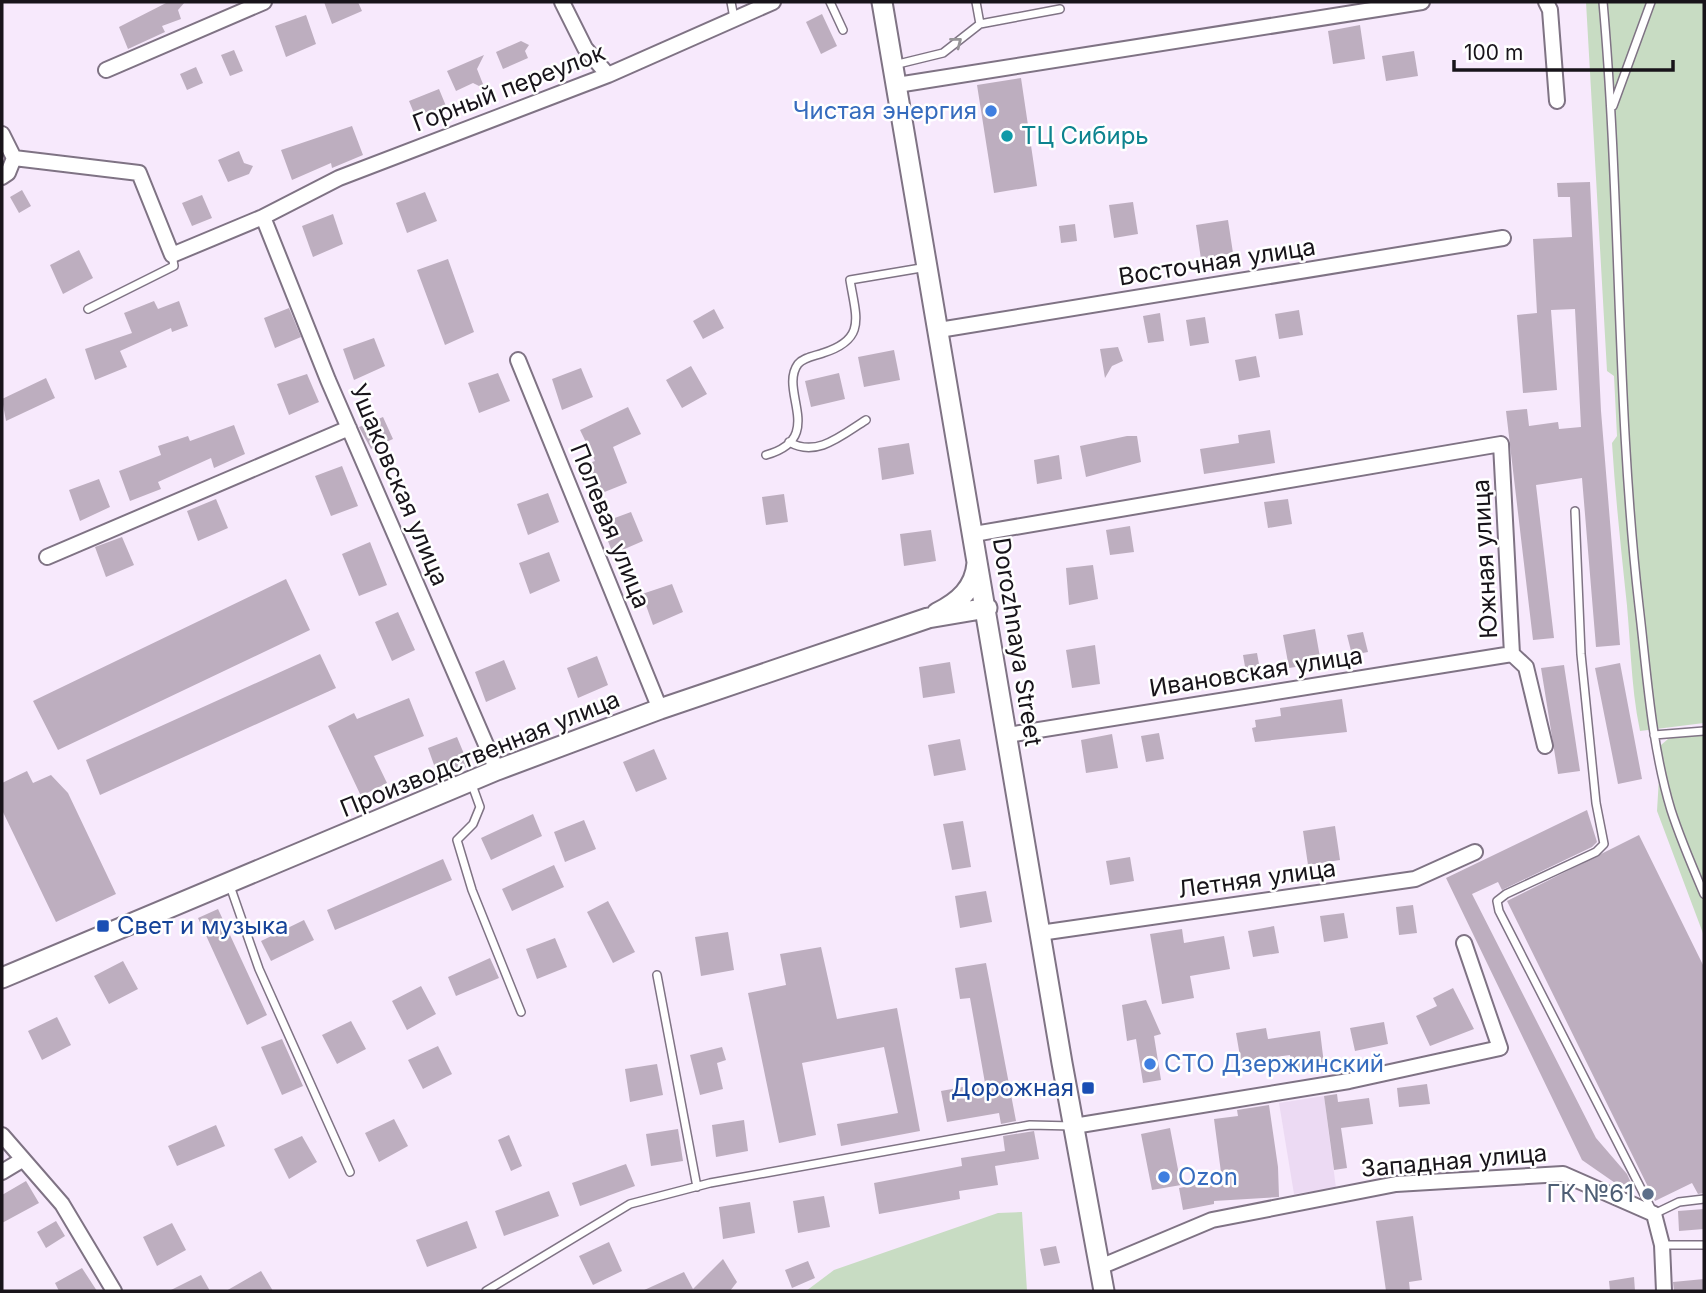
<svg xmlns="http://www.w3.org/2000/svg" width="1706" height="1293" font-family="Inter,sans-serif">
<rect width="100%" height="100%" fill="#f7e9fc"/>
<path fill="#ecdaf3" d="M1324 1096 1336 1188 1294 1194 1279 1103Z"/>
<path fill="#c8dcc3" d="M1586 2H1704V723L1640 731C1630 683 1631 636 1625 587 1620 539 1615 491 1612 443L1617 436 1614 376 1607 371Z
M1685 734H1704V936L1657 811 1661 745 1668 739Z
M1022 1212 1027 1291H806L834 1270 998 1213Z"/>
<path fill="#bdaebf" d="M168 2H185L178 10 181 19 162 26 165 32 128 49 119 27Z
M324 2H358L362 11 332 24Z
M822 14 837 46 821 54 806 22Z
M306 15 316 44 286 57 275 26Z
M1360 25 1365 59 1333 64 1328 31Z
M521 41 529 45 525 51 528 58 503 69 496 52Z
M234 50 243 71 230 76 221 55Z
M1414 51 1418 76 1386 81 1382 56Z
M484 55 477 69 485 89 473 83 456 91 447 71Z
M196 67 203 83 187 90 180 74Z
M1021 78 1037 186 994 193 977 85Z
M439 89 446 106 416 118 409 101Z
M352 126 363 155 332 168 331 163 292 180 281 150Z
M239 151 244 163 253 166 249 174 228 182 218 160Z
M1590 182 1601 411 1620 645 1596 647 1582 478 1536 485 1554 638 1533 640 1506 411 1527 409 1529 426 1558 422 1559 429 1581 427 1575 309 1551 310 1557 390 1523 393 1517 315 1537 313 1533 239 1572 237 1570 197H1558L1557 183Z
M22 190 31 206 19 213 10 197Z
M425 192 437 221 407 233 396 203Z
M202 195 212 218 192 226 182 203Z
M1133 202 1138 234 1114 238 1109 205Z
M333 214 343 244 313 257 302 226Z
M1228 220 1233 253 1201 259 1196 225Z
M1075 224 1077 241 1061 243 1059 226Z
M79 250 93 278 63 294 50 265Z
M448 259 474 332 445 345 417 270Z
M154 301 158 309 179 301 188 326 172 332 171 328 120 351 127 367 95 380 85 349 132 333 124 313Z
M289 308 301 337 275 348 264 318Z
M714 309 724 328 703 339 693 321Z
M1299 310 1303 335 1279 339 1275 314Z
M1160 313 1164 341 1148 343 1143 316Z
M1205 317 1209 343 1190 346 1186 320Z
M374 338 385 366 354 380 343 349Z
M1118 347 1123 361 1112 366 1105 378 1100 349Z
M894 350 900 380 864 387 858 357Z
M1256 356 1260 377 1239 381 1235 360Z
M691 366 707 394 682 408 666 380Z
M581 368 593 397 562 410 552 379Z
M498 373 510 401 479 413 468 383Z
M839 373 845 399 811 407 805 381Z
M307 374 319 402 289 415 277 384Z
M46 378 55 398 6 421 2 399Z
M628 407 641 434 613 447 627 483 597 495 586 464 595 461 580 430Z
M383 417 393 439 371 449 359 427Z
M234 425 245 454 214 468 211 458 158 482 161 489 130 501 119 471 161 455 158 446 188 436 190 441Z
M1270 430 1275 463 1204 474 1200 449 1239 443 1238 435Z
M1127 436H1137L1141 462 1086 477 1080 446Z
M909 443 914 474 882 480 878 448Z
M1059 455 1062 479 1037 484 1034 460Z
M342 466 358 506 331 516 315 476Z
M99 479 110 507 80 521 69 490Z
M548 493 559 522 528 535 517 504Z
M784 494 788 522 766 525 762 497Z
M216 499 228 528 198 541 187 511Z
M1288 499 1292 524 1268 528 1264 502Z
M631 512 643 541 613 554 601 523Z
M1130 526 1134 552 1110 555 1106 530Z
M931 530 936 561 904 566 900 534Z
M122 537 134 565 106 577 95 547Z
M370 542 387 585 359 596 342 554Z
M549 552 560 581 530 594 519 563Z
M1093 565 1098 599 1069 605 1066 568Z
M286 579 310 630 58 750 33 701Z
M672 584 683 612 653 625 642 594Z
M398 612 415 650 392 661 375 622Z
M1315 629 1321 663 1289 668 1283 635Z
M1363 632 1368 652 1352 655 1347 635Z
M1095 645 1100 684 1072 688 1066 650Z
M1257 653 1261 675 1247 678 1243 655Z
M320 654 336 688 100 795 86 760Z
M597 656 608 685 578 698 567 668Z
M504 660 516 689 486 702 475 672Z
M950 662 955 693 923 698 919 667Z
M1620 663 1642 779 1618 784 1595 668Z
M1564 665 1580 771 1558 774 1541 668Z
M409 698 424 736 374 756 387 783 361 796 328 726 354 713 357 719Z
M1342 699 1347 732 1255 742 1252 728 1256 727 1255 720 1281 716 1280 708Z
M1159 733 1164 759 1146 762 1141 736Z
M1112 734 1118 768 1086 773 1081 740Z
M457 737 469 766 439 779 428 748Z
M960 739 966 770 934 776 928 745Z
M654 749 667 779 636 792 623 762Z
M27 771 33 783 51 775 68 793 116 894 56 922 2 810V783Z
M1587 810 1597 842 1592 847 1502 890 1498 882 1472 894 1596 1138 1627 1174 1633 1187 1631 1194 1582 1160 1446 878Z
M533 814 542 836 491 860 481 838Z
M584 820 596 849 565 862 554 832Z
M963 821 971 867 952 870 943 824Z
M1335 826 1340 860 1308 865 1303 831Z
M1639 835 1704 967V1193L1698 1194 1692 1183 1655 1201 1507 901Z
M1130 857 1134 881 1110 885 1106 861Z
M443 859 452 880 335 930 327 910Z
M554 865 564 887 512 911 502 889Z
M986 891 992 922 960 928 955 896Z
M608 901 635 952 613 963 587 912Z
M1413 905 1417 933 1399 935 1396 907Z
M218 909 267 1015 247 1025 198 918Z
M1344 913 1348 938 1324 942 1320 916Z
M304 920 314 940 271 961 261 941Z
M1274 926 1279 953 1253 957 1248 931Z
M1182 929 1184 943 1224 936 1230 969 1190 976 1194 998 1162 1004 1150 934Z
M728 932 734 970 701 976 695 937Z
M555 938 567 967 537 979 526 949Z
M821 947 837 1019 897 1008 920 1131 841 1146 837 1124 898 1113 884 1047 802 1063 816 1135 779 1143 748 993 786 985 780 954Z
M490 958 499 978 456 996 448 977Z
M123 961 138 989 109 1004 94 976Z
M986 963 1016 1121 1001 1124 999 1113 947 1122 941 1091 985 1083 970 998 960 999 955 968Z
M421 986 436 1014 407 1030 392 1001Z
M1453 988 1474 1029 1430 1046 1416 1016 1437 1006 1433 998Z
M1146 1000 1161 1034 1154 1036 1161 1080 1143 1083 1136 1039 1127 1041 1122 1005Z
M57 1017 71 1045 42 1060 28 1031Z
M351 1021 366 1049 337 1064 322 1035Z
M1384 1022 1388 1044 1355 1051 1350 1028Z
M1266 1028 1268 1039 1320 1031 1324 1064 1292 1069 1290 1055 1241 1062 1236 1033Z
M282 1039 303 1086 282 1095 261 1047Z
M438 1046 452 1074 423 1089 408 1060Z
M722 1047 726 1060 717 1063 723 1089 700 1095 690 1055Z
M657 1064 663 1095 630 1102 625 1069Z
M1427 1084 1430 1104 1399 1107 1397 1088Z
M1337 1094 1338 1102 1369 1098 1373 1124 1341 1128 1347 1168 1334 1170 1324 1096Z
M1269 1105 1278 1167 1279 1197 1214 1201V1204L1183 1210 1179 1188 1222 1180 1214 1119 1238 1116 1237 1110Z
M394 1119 408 1146 379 1162 365 1133Z
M744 1120 748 1151 716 1157 712 1125Z
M216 1125 225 1146 177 1166 168 1146Z
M1170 1128 1181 1185 1152 1190 1141 1134Z
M678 1129 683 1161 651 1166 646 1134Z
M1034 1131 1039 1159 995 1166 998 1185 959 1191 960 1199 879 1214 874 1183 962 1166 961 1158 1005 1151 1003 1136Z
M509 1135 522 1166 511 1171 498 1140Z
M302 1136 317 1162 289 1179 274 1149Z
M626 1164 635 1186 580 1206 572 1183Z
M26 1181 39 1203 2 1223V1195Z
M549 1191 559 1216 504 1236 495 1211Z
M824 1196 830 1227 798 1233 793 1201Z
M750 1202 755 1233 723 1239 719 1207Z
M1704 1209V1229L1679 1231 1678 1211Z
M1413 1216 1422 1280 1409 1282 1410 1291H1386L1376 1221Z
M56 1221 65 1236 46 1248 37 1232Z
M467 1221 477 1248 427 1267 416 1240Z
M172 1223 186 1250 157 1266 143 1237Z
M609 1242 622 1271 593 1285 579 1256Z
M1056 1246 1060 1263 1044 1266 1040 1249Z
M723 1259 737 1282 730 1291H642L684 1272 693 1289Z
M808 1261 815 1278 792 1288 785 1270Z
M82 1268 97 1291H59L55 1283Z
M261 1271 273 1291H226Z
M201 1275 210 1291H169Z
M1634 1277 1635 1291H1610L1609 1281Z
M1704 1279V1291H1674L1673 1282Z"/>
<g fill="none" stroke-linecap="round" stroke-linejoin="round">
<g stroke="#7f7384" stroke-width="10">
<path id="lane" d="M731 2 734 18
M830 2 843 30
M976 2 980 24
M1603 2C1621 203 1616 405 1639 606 1647 673 1651 744 1671 810 1680 838 1692 866 1704 894
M894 65 943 53 980 24 1060 9
M1613 106 1651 2
M88 309 174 266 172 255
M789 442C817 458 842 435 866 420
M766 455C827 438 778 391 798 364 804 357 815 356 823 353 867 339 856 317 850 280L927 267
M1575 511 1581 654 1596 803 1604 844 1596 852 1506 894 1497 901 1499 911 1654 1214 1679 1202 1704 1199
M1654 735 1704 731
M471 782 480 807 473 824 457 840 472 890 521 1012
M229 883 259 969 350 1172
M657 975 697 1187
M1662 1245H1704
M486 1291 630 1204 710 1183 1030 1125 1073 1126"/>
</g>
<g stroke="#7f7384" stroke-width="18">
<path id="street" d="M562 2 585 48 608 75
M1546 2 1550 10 1557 101
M106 70 264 2
M897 85 1422 2
M2 134 14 158 139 173 172 255 263 217 339 178 608 75 773 2
M2 177 8 173 14 158
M263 217 328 380 497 770
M939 330 1503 238
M518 360 660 709
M974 534 1501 444 1512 654 1526 667 1545 746
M47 557 349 428
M1008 735 1512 654
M1040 933 1415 879 1475 852
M1074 1126 1349 1081 1500 1048 1464 943
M2 1135 62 1204 114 1291
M2 1172 22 1160
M1100 1267 1212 1220 1396 1184 1563 1174 1654 1214 1662 1245 1664 1291"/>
</g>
<g stroke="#7f7384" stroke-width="23">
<path id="secondary" d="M882 2 1062 1063 1104 1291
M937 613C959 602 975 588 977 563
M2 978 497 770 660 709 928 618 987 608"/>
</g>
<use href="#lane" stroke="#fff" stroke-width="7"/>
<use href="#street" stroke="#fff" stroke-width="14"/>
<use href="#secondary" stroke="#fff" stroke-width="19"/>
</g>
<defs><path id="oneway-chevron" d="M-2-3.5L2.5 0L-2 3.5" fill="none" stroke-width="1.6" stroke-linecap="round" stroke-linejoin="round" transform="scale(1.75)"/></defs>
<use stroke="#979598" href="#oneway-chevron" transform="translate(957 42) rotate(-38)"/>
<g fill="#3f7fe0" stroke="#fff" stroke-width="2.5">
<circle cx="991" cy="111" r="7"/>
<circle cx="1150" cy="1064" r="7"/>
<circle cx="1164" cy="1177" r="7"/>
</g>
<circle fill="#0f9aa8" stroke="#fff" stroke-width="2.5" cx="1007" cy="136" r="7"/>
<g fill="#1a4fb4" stroke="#fff" stroke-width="2.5">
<rect x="96" y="919" width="14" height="14" rx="3.5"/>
<rect x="1081" y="1081" width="14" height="14" rx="3.5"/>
</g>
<circle fill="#5c6f8a" stroke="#fff" stroke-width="2.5" cx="1648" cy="1194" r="7"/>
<g text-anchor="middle" stroke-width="5" stroke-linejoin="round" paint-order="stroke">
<g font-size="24" fill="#18141a" stroke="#fff">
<text transform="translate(509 88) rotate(-21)" y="8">Горный переулок</text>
<text transform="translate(1217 262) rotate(-9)" y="8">Восточная улица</text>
<text transform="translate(399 485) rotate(67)" y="8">Ушаковская улица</text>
<text transform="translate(610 526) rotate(68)" y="8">Полевая улица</text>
<text transform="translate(1485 559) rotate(-93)" y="8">Южная улица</text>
<text transform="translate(1017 642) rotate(81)" y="8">Dorozhnaya Street</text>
<text transform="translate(1256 672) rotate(-9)" y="8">Ивановская улица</text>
<text transform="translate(480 754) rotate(-22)" y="8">Производственная улица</text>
<text transform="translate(1257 879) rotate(-8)" y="8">Летняя улица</text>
<text transform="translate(1454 1161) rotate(-5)" y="8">Западная улица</text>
</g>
<g font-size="24" fill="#366cbe" stroke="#fff" text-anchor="start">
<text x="977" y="119" text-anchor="end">Чистая энергия</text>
<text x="1164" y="1072">СТО Дзержинский</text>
<text x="1178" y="1185">Ozon</text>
</g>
<g font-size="24" fill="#0d838f" stroke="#fff" text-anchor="start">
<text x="1021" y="144">ТЦ Сибирь</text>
</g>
<g font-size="24" fill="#164399" stroke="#fff" text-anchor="start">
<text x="117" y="934">Свет и музыка</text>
<text x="1074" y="1096" text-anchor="end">Дорожная</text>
</g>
<g font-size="24" fill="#4e5e75" stroke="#fff" text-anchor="end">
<text x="1634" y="1202">ГК №61</text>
</g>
</g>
<rect width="1706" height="1293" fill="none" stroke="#18141a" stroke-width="7"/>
<path d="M1454 60v10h219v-10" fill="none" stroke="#18141a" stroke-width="3.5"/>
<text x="1464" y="60" font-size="21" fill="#18141a" stroke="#ffffff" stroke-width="5" paint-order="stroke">100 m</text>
</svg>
